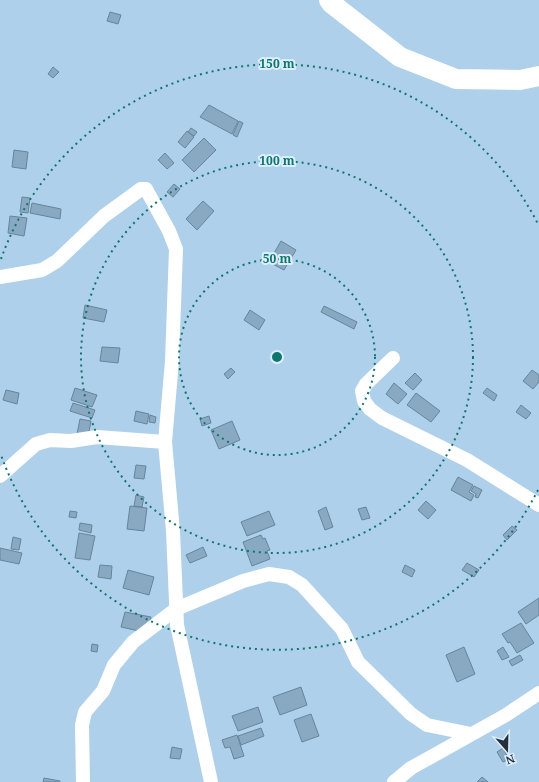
<svg xmlns="http://www.w3.org/2000/svg" width="539" height="782" font-family="'Noto Serif',serif">
<rect width="100%" height="100%" fill="#afd0ea"/>
<path fill="#89a9c2" stroke="#66859d" d="M110 12 121 15 118 24 107 21Z
M53 67 59 72 53 78 48 74Z
M209 105 238 121 232 134 200 117Z
M239 121 243 123 237 137 233 135Z
M191 128 197 132 194 136 188 132Z
M187 131 194 137 185 148 178 142Z
M204 138 216 150 194 172 182 160Z
M14 150 28 152 26 169 12 167Z
M165 153 174 163 167 169 158 160Z
M174 184 180 189 173 197 167 192Z
M22 197 30 198 28 213 20 212Z
M203 201 214 211 197 230 186 219Z
M32 203 61 209 60 219 30 213Z
M10 216 27 218 24 236 8 233Z
M281 241 296 250 284 270 269 262Z
M85 305 107 310 104 322 83 318Z
M324 306 357 322 354 329 321 312Z
M250 310 265 320 259 330 244 320Z
M102 347 120 348 118 363 100 361Z
M231 368 235 372 228 379 224 374Z
M532 370 539 375V382L533 389 523 381Z
M415 373 422 380 413 390 405 383Z
M394 383 407 394 398 404 386 394Z
M75 388 97 395 92 407 71 400Z
M487 388 497 395 494 401 483 393Z
M6 390 19 393 17 404 3 400Z
M416 393 440 411 431 422 407 405Z
M73 403 95 410 92 418 70 411Z
M521 405 531 413 526 419 516 412Z
M136 411 149 414 147 424 134 421Z
M150 415 156 417 155 423 149 422Z
M209 416 211 423 202 426 200 419Z
M80 419 91 421 87 442 76 439Z
M232 421 240 440 219 449 211 430Z
M136 465 146 466 144 479 134 478Z
M458 477 473 485 469 492 474 495 471 501 451 490Z
M474 486 482 490 478 498 475 497 476 494 471 491Z
M136 495 144 497 142 507 134 506Z
M426 501 436 510 428 519 418 510Z
M130 506 147 508 144 531 127 529Z
M326 507 333 527 325 530 318 511Z
M366 507 370 518 362 520 358 509Z
M70 511 77 512 76 518 69 517Z
M269 511 275 525 247 536 241 522Z
M80 523 92 525 91 533 79 530Z
M512 526 517 530 507 540 503 535Z
M79 533 95 536 90 560 75 558Z
M261 535 263 539 265 538 270 550 267 551 270 559 252 566 243 542Z
M13 537 21 539 19 550 11 549Z
M203 547 207 556 190 563 186 555Z
M0 548 22 553 19 564 0 560Z
M467 563 479 570 474 577 462 570Z
M100 565 112 566 111 579 98 577Z
M405 565 415 570 412 577 402 572Z
M128 570 154 577 149 595 123 588Z
M539 598V615L526 624 518 612Z
M125 612 151 617 148 633 121 627Z
M521 623 534 643 517 653 510 642 508 643 502 634Z
M92 644 98 645 97 652 91 651Z
M464 647 475 674 457 682 446 655Z
M503 647 509 657 502 660 497 651Z
M520 655 523 660 512 666 509 661Z
M301 687 307 705 280 715 273 697Z
M258 707 263 722 238 731 232 716Z
M311 714 319 736 302 742 294 720Z
M261 728 264 736 241 745 238 736Z
M237 735 244 756 234 759 230 747 225 748 222 740Z
M172 747 182 749 180 759 170 758Z
M503 748 509 759 503 762 497 752Z
M482 777 488 782H477Z
M44 778 60 781V782H43Z"/>
<g fill="none" stroke-linecap="round" stroke-linejoin="round">
<path stroke="#fff" stroke-width="14" d="M0 277 42 270 57 261 104 216 141 189H146L169 231 176 249 172 361 165 442 173 531 177 625 211 782
M393 358 366 384 362 391 364 401 370 409 382 418 467 460 539 505
M0 476 36 444 50 440 71 441 97 437 165 442
M83 782 82 725 85 712 103 691 114 665 133 642 176 609 243 581 269 574 289 577 302 585 342 629 358 662 411 714 427 725 471 734
M394 782 411 768 506 715 539 693"/>
<path stroke="#fff" stroke-width="20" d="M329 0 331 3 400 57 456 79 520 80 539 76"/>
</g>
<g fill="none" stroke="#0f766e" stroke-width="2" stroke-dasharray="2 4">
<circle cx="277" cy="357" r="98"/>
<circle cx="277" cy="357" r="196"/>
<path d="M538 490A293 293 0 0 1 1 455M1 259A293 293 0 0 1 538 224"/>
</g>
<circle cx="277" cy="357" r="6" fill="#0f766e" stroke="#ddeefc" stroke-width="2"/>
<g font-size="12" text-anchor="middle" font-weight="bold" fill="#0f766e" stroke="#ddeefc" stroke-width="4" stroke-linejoin="round" paint-order="stroke">
<text x="277" y="68">150 m</text>
<text x="277" y="165">100 m</text>
<text x="277" y="263">50 m</text>
</g>
<g transform="translate(507 750) rotate(160)" stroke="#ddeefc" stroke-width="3" paint-order="stroke">
<path d="M0-3L7 15L0 10L-7 15Z" fill="#23303a"/>
<text y="-6" font-size="11" font-weight="bold" text-anchor="middle" fill="#23303a">N</text>
</g>
</svg>
